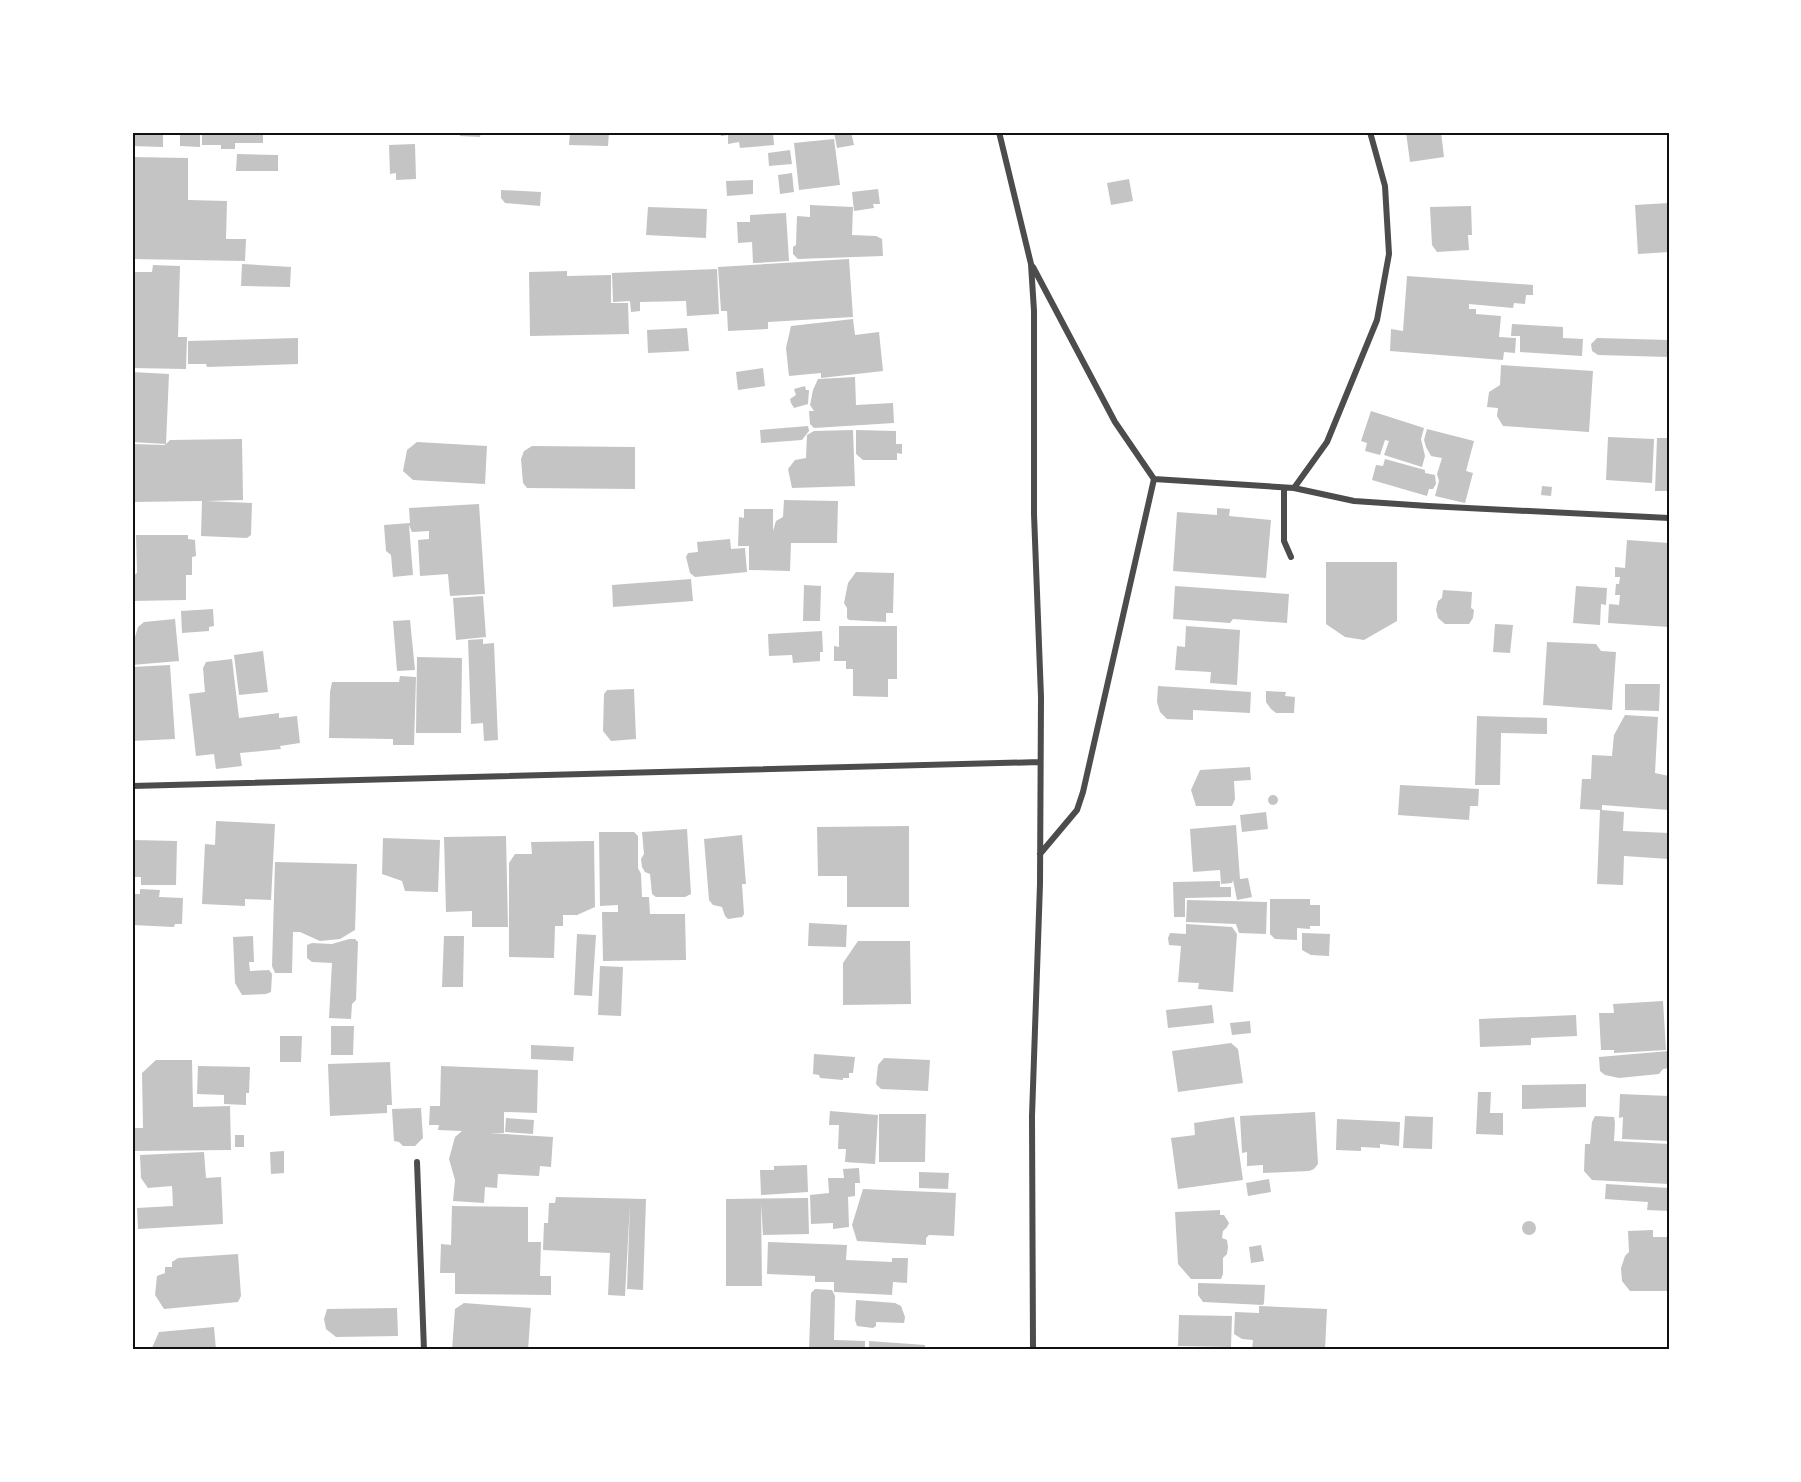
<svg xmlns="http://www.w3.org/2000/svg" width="1801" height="1482" font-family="'Fira Sans Condensed',sans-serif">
<rect width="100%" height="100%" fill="#fff"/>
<path fill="#c4c4c4" d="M132 132H163V147L132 146Z
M180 132H200V147L180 146Z
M202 132H263V143H235V149H221V145H202Z
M460 132H481L480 137 460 136Z
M570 132H609L608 146 569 145Z
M720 132H773L774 145 740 148 739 142 728 144V135L721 136Z
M834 132H851L854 145 837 148Z
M1406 132H1441L1444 157 1410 162Z
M834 139 840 185 799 190 794 143Z
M415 144 416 179 396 180V173L390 174 389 145Z
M790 150 792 164 769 166 768 153Z
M237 154 278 155V171H236Z
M132 157 188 158V200L227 201 226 239H246L245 261 132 259Z
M792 173 794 192 780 194 778 175Z
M1129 179 1133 201 1111 205 1107 183Z
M753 180V194L727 196 726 181Z
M878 189 880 204H873L874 208 854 211 852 192Z
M501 190 541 192 540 206 505 203 501 198Z
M1669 203V252L1638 254 1635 205Z
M810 205 853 207 852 235 876 236 882 239 883 256 798 259 793 254V247L796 245 797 216 810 217Z
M1471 206 1472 235H1468L1469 250 1437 252 1432 245 1430 207Z
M648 207 707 209 706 238 646 235Z
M786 213 789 261 753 263 752 242 738 243 737 222H750V215Z
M849 259 853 317 768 322V329L728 331 727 311H721L718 267Z
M242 264 291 267 290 287 241 286Z
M153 265 180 266 178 337H187L186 369 132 368V272H152Z
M717 269 719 314 687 316 686 301 640 302V311L631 312 630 301 613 302 612 273Z
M567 271V276L611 275V303H628L629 334 530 336 529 272Z
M1407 276 1533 285V295H1526L1525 304 1514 303 1513 308 1469 304V309H1476V314L1501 316 1499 337 1516 338 1515 353 1504 352 1503 360 1390 351 1391 329 1403 331Z
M853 319 855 335 879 332 883 371 821 378V373L789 376 786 348 791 326Z
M1512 324 1563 327V338L1583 339 1582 356 1520 352V336H1511Z
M687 328 689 351 648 353 647 330Z
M298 338V364L207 367 206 364H188V341Z
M1597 338 1669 340V357L1598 355 1592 351 1591 344Z
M1501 365 1593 371 1589 432 1503 426 1497 416 1498 408 1487 407 1489 392 1500 385Z
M763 368 765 386 738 390 736 372Z
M132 372 169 374 166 444 170 440 242 439 243 500 206 501 252 503 251 535 247 538 201 536 202 501 132 502V444L164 445 166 444 132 442Z
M855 377 856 405 893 403 894 423 814 428 810 424 809 411H814L810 405 813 390 818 379Z
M805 386 806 390H809L808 404 794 408 791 403 790 399 796 395 794 389Z
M1371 411 1424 428 1421 439 1425 456 1422 467 1384 455 1389 441 1385 440 1380 455 1365 451 1367 443 1361 441Z
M808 426 809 431 802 440 761 443 760 430Z
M1427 429 1474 441 1466 471 1473 473 1465 503 1435 496 1439 481 1437 474 1442 458 1431 456 1426 447 1424 440Z
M853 430 855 486 792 488 788 469 795 460 806 458 807 435 814 431Z
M856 430 896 431V444H902V454L897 453V460H863L856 454Z
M1608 437 1654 439 1652 483 1606 480Z
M1657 438H1669V491H1655Z
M417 442 487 446 485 484 413 480 403 471 407 450Z
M532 446 635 447V489L527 488 523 483 521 459 524 451Z
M1385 459 1425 470V473L1435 475 1436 484 1433 489H1429L1427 496 1372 480 1376 465 1383 466Z
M1542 486 1552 487 1551 496 1541 495Z
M784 500 838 501 837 543H791L790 571 749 570V546H738L739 517 744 518V509H773V531L776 521 783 517Z
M479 504 485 594 450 596 448 574 420 576 418 540 429 539V531L412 532 409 525 413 575 393 577 391 555 386 551 384 525 410 523 409 508Z
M1217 508 1230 509 1229 516 1271 520 1266 578 1173 571 1177 512 1217 515Z
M136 535H188V539L195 540 196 556 192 557V575H186V600L132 601V577L137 573Z
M730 539 731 549 745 548 747 572 695 577 690 573 686 557 688 553 698 552 697 542Z
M1627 540 1669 543 1667 580H1669V627L1608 623 1609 604 1619 605 1620 595H1615L1616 584H1619L1620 577H1615V567L1625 568Z
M1326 562H1397V621L1364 640 1345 637 1326 624Z
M856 572 894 573 893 613H886V622L849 620 847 618V608L844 603 848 583Z
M691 579 693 601 613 607 612 585Z
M804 585 821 586 820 621H803Z
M1175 586 1289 594 1287 623 1233 619 1230 623 1173 619Z
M1576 586 1607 588 1606 605 1601 604 1600 625 1573 623Z
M1443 590 1472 592 1471 608 1474 610 1473 618 1469 624H1445L1438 618 1436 610 1438 601 1442 598Z
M483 596 486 637 456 640 453 598Z
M213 609 214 626 209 627V631L182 633 181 611Z
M175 619 179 661 132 665V638L135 637 138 627 144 622Z
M410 620 415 670 397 671 393 621Z
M1495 624 1513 625 1510 653 1493 652Z
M839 626H897V679H888V697L853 696V669H846V661H834V646L839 647Z
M1186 626 1240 630 1237 685 1210 683 1211 672 1175 670 1177 646 1185 647Z
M822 631 823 652H820V661L793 663 792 655 769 656 768 634Z
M483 639V644L494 643 498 740 484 741 483 723 471 724 468 640Z
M1547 642 1596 644 1601 651 1616 652 1612 710 1543 705Z
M263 651 268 692 239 695 234 655Z
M417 657 462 658 461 733H416Z
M232 659 239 718 279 713V718L297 716 300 743 280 746 281 749 240 753 242 766 216 769 214 754 196 756 189 694 205 692 203 668 206 662Z
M170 665 175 739 132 741V667Z
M400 676 416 677 414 745H393V739L329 738 330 692 332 682H399Z
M1625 684H1660L1659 711 1625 710Z
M1158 686 1251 692 1250 713 1193 710V720L1167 719 1160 712 1157 702Z
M634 689 636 739 611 741 603 731 604 694 607 690Z
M1266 691 1286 692 1285 696 1295 697 1294 713H1276L1271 709 1266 702Z
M1625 715 1658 717 1655 773 1669 776V810L1602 805V810L1624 812 1623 831 1669 833V859L1624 856 1623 885 1597 884 1600 810 1580 809 1582 779H1591L1592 755 1612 756 1614 735Z
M1477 716 1547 718V734L1501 733 1500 785H1475Z
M1250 767 1251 780 1234 781 1235 799 1232 806H1196L1191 790 1200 770Z
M1400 785 1479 789 1478 806H1470L1469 820 1398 815Z
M1268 800a5 5 0 1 1 10 0a5 5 0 1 1-10 0Z
M1266 812 1268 829 1242 832 1240 815Z
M216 821 275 824 271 900 245 899V906L202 904 205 844 215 845Z
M1236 825 1240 879 1248 878 1252 897 1237 900 1233 880 1232 883 1221 884 1220 870 1193 872 1190 829Z
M909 826V907H847V876H818L817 827Z
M687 829 691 894 685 897H656L652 894 650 874 645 872 642 867 641 859 644 854 642 832Z
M599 832H634L638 836V868L641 874 642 897H649L650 914H685L686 960 603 961 602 912H618V905L600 906Z
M742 835 746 884H742L744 914 742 917 728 919 725 916 722 907 713 905 709 900 704 839Z
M506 836 508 927H472V911L446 912 444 837Z
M383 838 440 840 438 892 405 891 402 881 382 874Z
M134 840 177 841 176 885H141V877H132V841Z
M594 841 595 907 577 915H563V926H555L554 958 509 957V863L515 854H532L531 842Z
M275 862 357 864 355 930 340 939 320 941 300 932H293L292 973H275L272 966Z
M1220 881V887H1231V897L1185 898V917H1174L1173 882Z
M140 889 160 890 159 897 183 898 182 924H175L174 927 132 925V894H140Z
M1270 899H1310V905H1320V926H1310V929L1297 928V940L1275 939 1270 934Z
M1187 900 1267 902 1266 934 1239 933 1236 924 1186 922Z
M809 923 847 925 846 947 808 946Z
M1186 924 1232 927 1237 934 1233 992 1198 989 1199 983 1178 982 1181 946 1169 945 1168 938 1170 933 1186 934Z
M1302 933 1330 934 1329 956 1311 955 1302 950Z
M577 934 596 935 592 996 574 995Z
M253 936 254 962H249L250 971 269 970 272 974 271 992 266 994 242 995 235 983 233 937Z
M444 936H464L463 987H442Z
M349 939H355L358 942 356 1000 352 1004 351 1019 329 1018 332 963 312 962 307 958V945L312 943 332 944Z
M858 941H910L911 1004 843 1005V963Z
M600 966 623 967 621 1016 598 1015Z
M1663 1001 1666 1050 1614 1053V1050H1601L1599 1013H1614L1613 1004Z
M1212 1005 1214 1023 1168 1028 1166 1010Z
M1576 1015 1577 1036 1531 1038V1045L1480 1047 1479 1019Z
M1250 1021 1251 1033 1232 1035 1230 1023Z
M331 1026H354L353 1055H331Z
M280 1036H302L301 1062H280Z
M1231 1043 1238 1049 1243 1083 1178 1092 1172 1051Z
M531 1045 574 1047 573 1061 531 1059Z
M1669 1051V1068L1663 1069 1659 1074 1619 1078 1605 1075 1600 1071 1599 1057Z
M814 1054 855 1057 853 1073H849V1078H843V1080L820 1078 819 1075 813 1074Z
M884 1058 930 1060 928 1091 881 1089 876 1084 878 1065Z
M156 1060H192L193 1107 230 1106 231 1150 132 1151V1128H143L142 1073Z
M390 1062 392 1105H387V1113L330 1116 328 1064Z
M198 1066 250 1067 249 1093H246V1105L224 1104V1095L197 1094Z
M441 1066 538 1070 537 1113 504 1112V1133H489L553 1137 551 1167 540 1166 539 1176 498 1174 497 1188 485 1187 484 1203 453 1201 455 1180 449 1159 455 1137 462 1131 438 1130 439 1125H429L430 1106H440Z
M1586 1084V1107L1522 1109V1085Z
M1478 1092H1491L1490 1113H1503V1135L1476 1134Z
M1620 1094 1669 1096V1141L1622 1139 1623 1117 1619 1118Z
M421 1108 423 1138 415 1146H403L399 1142 394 1141 392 1109Z
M830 1111 878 1115 875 1164 845 1162 846 1149H838L839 1125H829Z
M1315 1112 1318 1164 1314 1169 1309 1171 1263 1173V1165L1247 1166V1152L1242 1153 1240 1116Z
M879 1114H926L925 1162H879Z
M1405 1116 1433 1117 1432 1149 1403 1148Z
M1595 1116 1614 1117 1615 1123 1614 1141 1669 1144V1184L1592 1180 1584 1171 1585 1144H1590L1592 1122Z
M1234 1117 1243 1180 1178 1189 1171 1138 1195 1135 1194 1123Z
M506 1118 534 1120 533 1134 505 1132Z
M1337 1119 1400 1122 1399 1146 1380 1144V1148L1361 1147V1151L1336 1150Z
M235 1135H244V1147H235Z
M284 1151V1173L271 1174 270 1152Z
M204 1152 206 1178 221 1177 223 1224 138 1229 137 1208 173 1206 172 1186 148 1188 141 1178 140 1155Z
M807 1165 808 1192 761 1195 760 1170H774V1166Z
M859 1168 860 1183H855V1196L848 1197 849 1227 833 1229V1223L811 1224 810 1195 829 1193 828 1178H844L843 1169Z
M919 1172 949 1173 948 1189 919 1188Z
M1269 1179 1271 1192 1248 1196 1246 1183Z
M1606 1184 1669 1188V1211L1647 1210 1648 1202 1605 1199Z
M863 1189 956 1193 954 1236 929 1235 926 1238V1245L857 1241 852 1225Z
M556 1197 646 1199 643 1290 627 1289 630 1203 625 1296 608 1295 610 1253 543 1250 544 1223H548L549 1203H555Z
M808 1198 809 1234 763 1235 761 1203 762 1286H726V1199Z
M452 1206 528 1207V1242H541L540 1276H551V1295L455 1294V1273H440L441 1244 451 1245Z
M1220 1210V1215H1224L1229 1223 1227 1227 1223 1231 1222 1238 1227 1240 1228 1247 1227 1254 1223 1258V1274L1221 1279H1191L1178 1264 1175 1212Z
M1522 1228a7 7 0 1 1 14 0a7 7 0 1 1-14 0Z
M1653 1230V1237H1668V1291H1630L1622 1281 1621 1268 1625 1256 1629 1252 1628 1231Z
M768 1242 847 1245 846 1260 892 1262V1258H908L907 1283 893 1282 892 1295 834 1292V1282H815V1276L767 1274Z
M1261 1245 1264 1261 1251 1263 1249 1247Z
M238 1254 241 1296 238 1302 164 1309 155 1295 157 1276 165 1273V1267H172V1262L178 1258Z
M1198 1283 1265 1285 1264 1303 1263 1305 1203 1302 1198 1295Z
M815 1289 832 1290 835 1296 834 1340 865 1341V1350H809L811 1293Z
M856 1300 895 1303 901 1306 905 1317 904 1323 876 1322V1326L873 1328 857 1326 855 1320Z
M464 1303 531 1308 528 1350H452L455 1309Z
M1259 1306 1327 1309 1325 1350H1252L1253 1340 1242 1339 1234 1334 1235 1312 1259 1313Z
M397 1308 398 1336 336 1337 326 1329 324 1319 327 1309Z
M1179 1315 1232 1316 1231 1347 1178 1346Z
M214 1327 216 1350H151L159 1332Z
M869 1341 925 1345V1350H869Z"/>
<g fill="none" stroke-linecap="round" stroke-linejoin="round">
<path stroke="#4c4c4c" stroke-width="6" d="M999 132 1031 264 1034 311V514L1041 697 1040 884 1032 1116 1033 1350
M1033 267 1115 422 1154 479 1083 792 1077 810 1040 854
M1154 479 1294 488 1354 501 1428 506 1669 518
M1284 488V541L1291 557
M1294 488 1327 442 1377 320 1389 254 1385 186 1370 132
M132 786 1040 762
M417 1162 424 1350"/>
</g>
<rect width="1801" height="1482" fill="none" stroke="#ffffff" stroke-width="267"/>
<rect x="134" y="134" width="1534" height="1214" fill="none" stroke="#111" stroke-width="2"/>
</svg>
